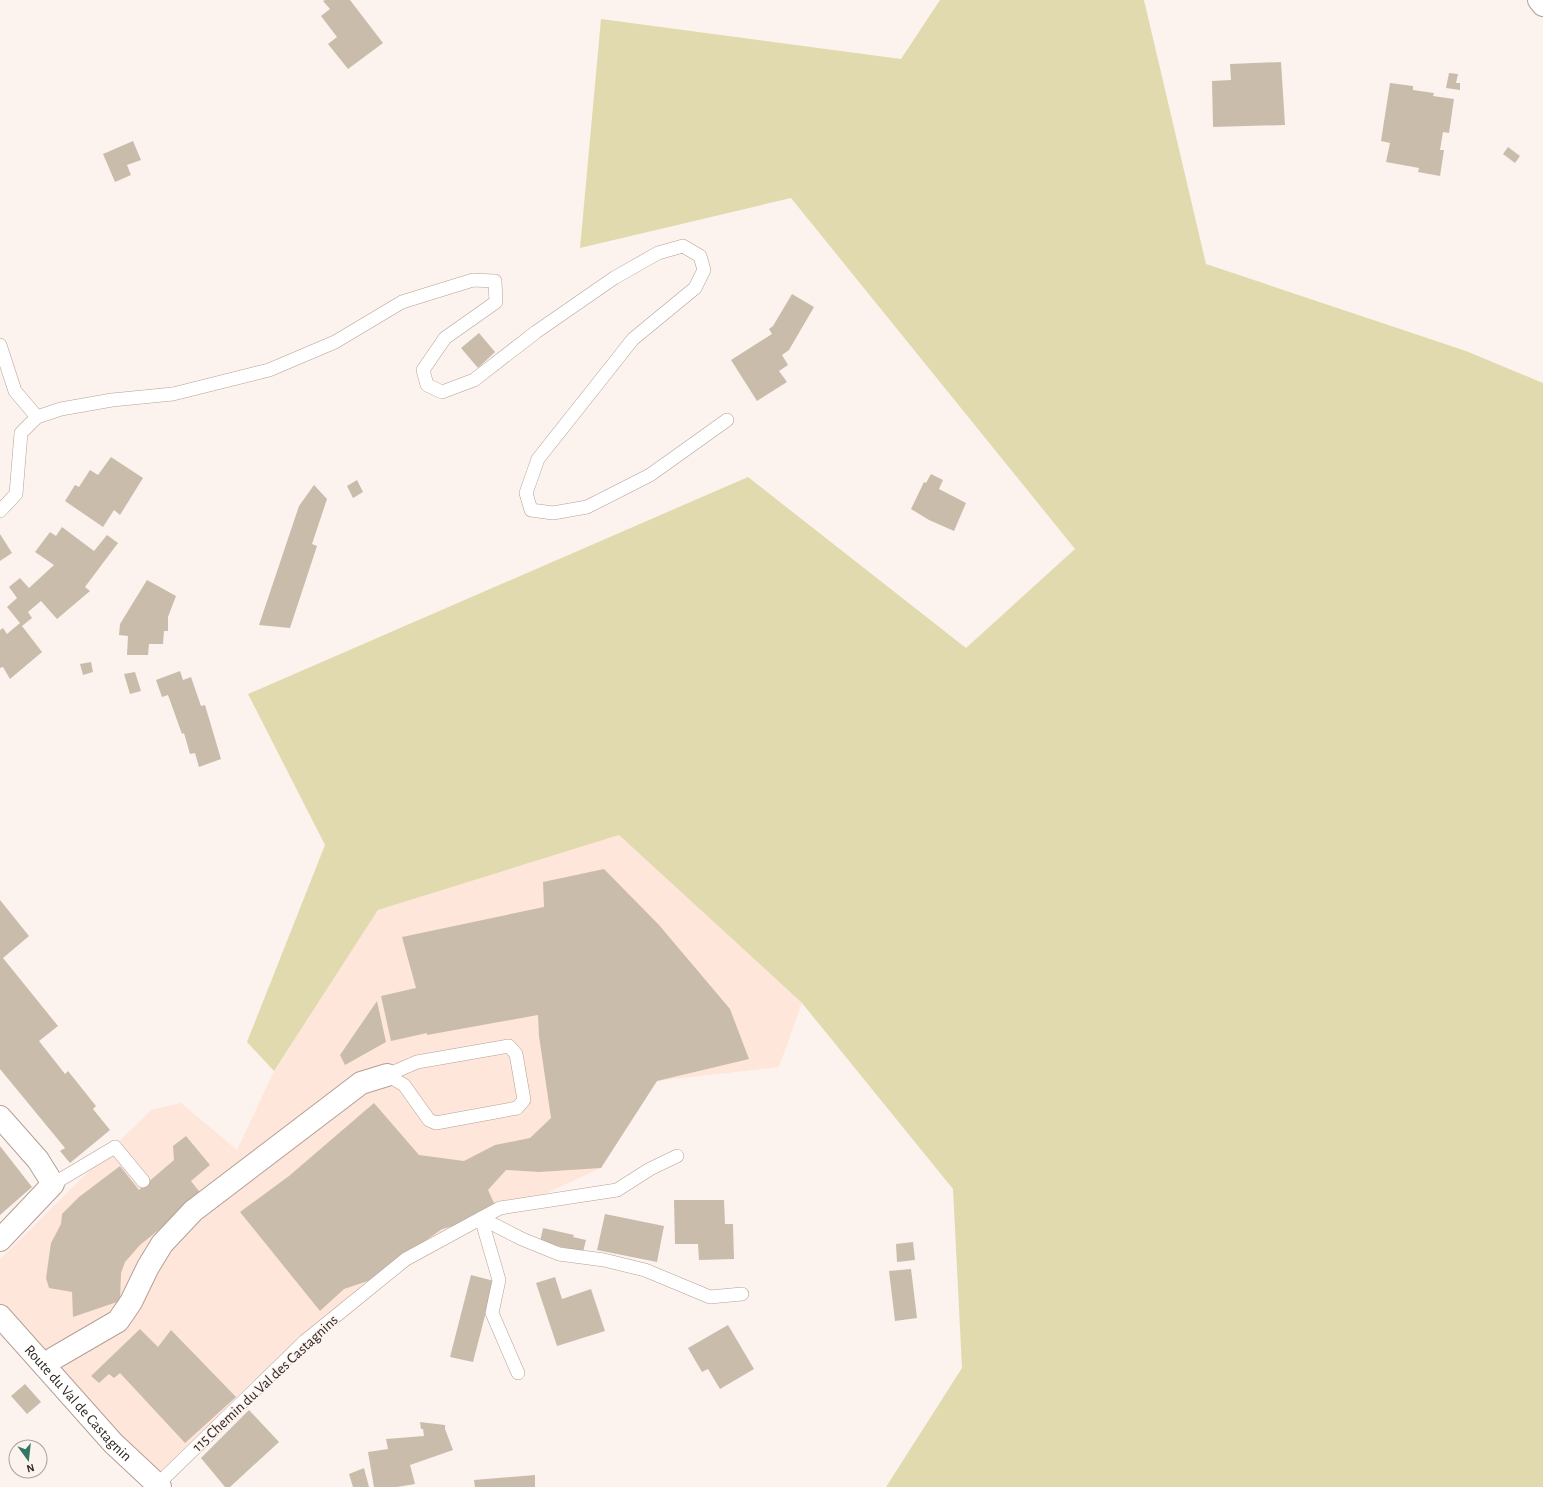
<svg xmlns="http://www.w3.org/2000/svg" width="1543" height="1487" font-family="'Alegreya Sans',sans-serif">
<rect width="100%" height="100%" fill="#fcf3ee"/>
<path fill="#fee6da" d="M619 835 802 1003 779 1067 657 1081 601 1168 506 1212 406 1268 303 1353 165 1487H143L0 1335V1259L151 1110 181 1103 237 1150 274 1071 378 910Z"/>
<path fill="#e2daaf" d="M940 0H1144L1206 264 1466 351 1543 383V1487H886L962 1368 953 1189 802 1003 619 835 378 910 274 1071 247 1042 325 845 248 694 748 477 966 648 1075 549 791 198 580 248 601 19 901 59Z"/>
<path fill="#cabcab" d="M325 0H350L383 43 348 69 328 44 337 37 321 16 330 9 323 1Z
M1281 62 1285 125 1213 127 1212 81 1231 80 1230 64Z
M1449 73 1458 74 1456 83H1460V90L1446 88Z
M1390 83 1413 86V90L1434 93 1433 96 1454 99 1449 133 1443 132 1440 150H1444L1440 176 1418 172 1419 168 1386 162 1390 143 1381 141Z
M133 141 141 160 127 165 131 175 115 182 103 154Z
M1508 147 1520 156 1515 163 1503 154Z
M792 294 814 307 789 350 782 355 788 365 779 371 787 382 757 401 731 360 772 334 769 329 773 326Z
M479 333 495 352 478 368 461 348Z
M111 457 143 478 120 515 114 510 103 527 65 501 75 485 79 487 90 470 98 475Z
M931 474 943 480 939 489 966 503 954 531 929 520 911 509 924 482 926 483Z
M357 480 363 492 353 498 347 486Z
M314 485 327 499 312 544 317 546 290 628 259 625 299 506Z
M62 527 94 551 107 535 118 543 85 587 90 591 57 619 41 601 28 612 32 618 22 626 42 652 10 679 3 667 0 668V630L3 628 7 634 20 623 7 607 17 598 9 587 20 578 29 588 54 565 35 552 50 532 56 536Z
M0 534 12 553 0 561Z
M147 580 176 596 168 617V631H164L163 644H149L148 655H127L128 636 119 635 120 624Z
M91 662 93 672 83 675 80 664Z
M180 671 183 680 191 677 201 706 205 705 221 759 199 767 195 753 190 754 184 733 182 734 168 695 162 697 156 680Z
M135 672 141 691 130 694 124 674Z
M604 869 659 925 730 1009 749 1059 657 1081 601 1168 539 1172 506 1170 488 1190 495 1205 476 1220 442 1229 368 1281 344 1289 320 1311 240 1212 289 1176 374 1103 419 1155 464 1161 495 1145 530 1138 551 1118 539 1036 538 1015 427 1035V1033L391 1041 381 996 416 988 402 937 544 907 543 882Z
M0 900 29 936 3 958 58 1026 39 1041 65 1074 68 1071 96 1106 93 1109 110 1130 70 1163 60 1151 65 1148 0 1069Z
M377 1001 386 1042 345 1065 340 1055Z
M186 1136 210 1165 191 1181 202 1195 140 1245 125 1262 121 1273 120 1301 73 1317 72 1292 49 1288 46 1278 51 1243 61 1224 62 1214 79 1197 120 1166 139 1190 174 1160 173 1146Z
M0 1146 32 1187 0 1215Z
M674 1200H724L725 1224H733L734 1259 699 1260 698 1244H675Z
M605 1214 664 1226 657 1262 597 1250Z
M543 1228 574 1235 573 1237 586 1240 583 1252 540 1242Z
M913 1242 915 1260 897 1262 896 1244Z
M911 1269 917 1318 895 1321 889 1271Z
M471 1275 494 1281 473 1362 450 1357Z
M555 1277 562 1299 591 1289 605 1331 557 1346 536 1283Z
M728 1325 754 1369 720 1389 708 1369 702 1372 688 1348Z
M140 1329 158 1347 171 1330 236 1397 185 1443 120 1373 114 1378 109 1374 99 1383 91 1376Z
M25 1384 41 1402 27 1414 11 1396Z
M249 1410 279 1442 230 1487H225L201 1458Z
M420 1422 445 1425V1429L453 1450 410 1465 415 1484 397 1487H374L368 1452 388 1449 386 1439 424 1436 423 1429H421Z
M364 1468 369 1487H353L349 1474Z
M535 1475V1487H475L474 1480Z"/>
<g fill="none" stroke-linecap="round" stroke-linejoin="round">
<g stroke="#b4a095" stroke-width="14">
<path id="service" d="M0 345 15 391 37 417
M0 511 16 494 21 433 37 417 61 409 112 400 173 394 269 370 335 342 402 302 473 280 495 281 496 302 445 338 423 370 427 385 442 392 474 380 536 332 614 278 658 253 683 246 700 256 704 270 695 288 633 339 538 459 526 493 531 510 553 513 587 507 650 475 727 420
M509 1046 516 1054 524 1100 517 1108 436 1123 429 1120 404 1085 387 1075 417 1062Z
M53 1184 115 1147 143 1181
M481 1218 522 1239 559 1254 604 1260 645 1270 710 1297 742 1294
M481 1218 499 1280 492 1313 518 1373
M158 1484 305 1341 406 1259 500 1208 617 1190 650 1169 677 1156"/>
</g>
<g stroke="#b4a095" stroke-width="24">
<path id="minor" d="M1539 0 1543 5
M0 1117 38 1160 53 1184 0 1240
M44 1364 118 1321 131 1302 148 1267 162 1244 193 1211 361 1083 387 1075"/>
</g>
<g stroke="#b4a095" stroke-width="24">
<g id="tertiary">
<path id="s1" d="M0 1316 113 1443 160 1487"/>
</g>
</g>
<use href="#service" stroke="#fff" stroke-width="13"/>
<use href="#minor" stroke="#fff" stroke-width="22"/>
<use href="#tertiary" stroke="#fff" stroke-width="22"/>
</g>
<g text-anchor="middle" stroke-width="3" stroke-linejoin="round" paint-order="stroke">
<g font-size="15" fill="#2e2621" stroke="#fcf3ee">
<text transform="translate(265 1383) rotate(-43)" y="5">115 Chemin du Val des Castagnins</text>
<text dy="5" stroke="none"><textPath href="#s1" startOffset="117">Route du Val de Castagnin</textPath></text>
</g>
</g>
<g transform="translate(28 1459) rotate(165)"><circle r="19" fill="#fcf3ee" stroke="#aaa19c"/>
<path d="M0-3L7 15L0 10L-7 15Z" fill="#347565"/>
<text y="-6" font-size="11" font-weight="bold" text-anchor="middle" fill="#2e2621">N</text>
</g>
</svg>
